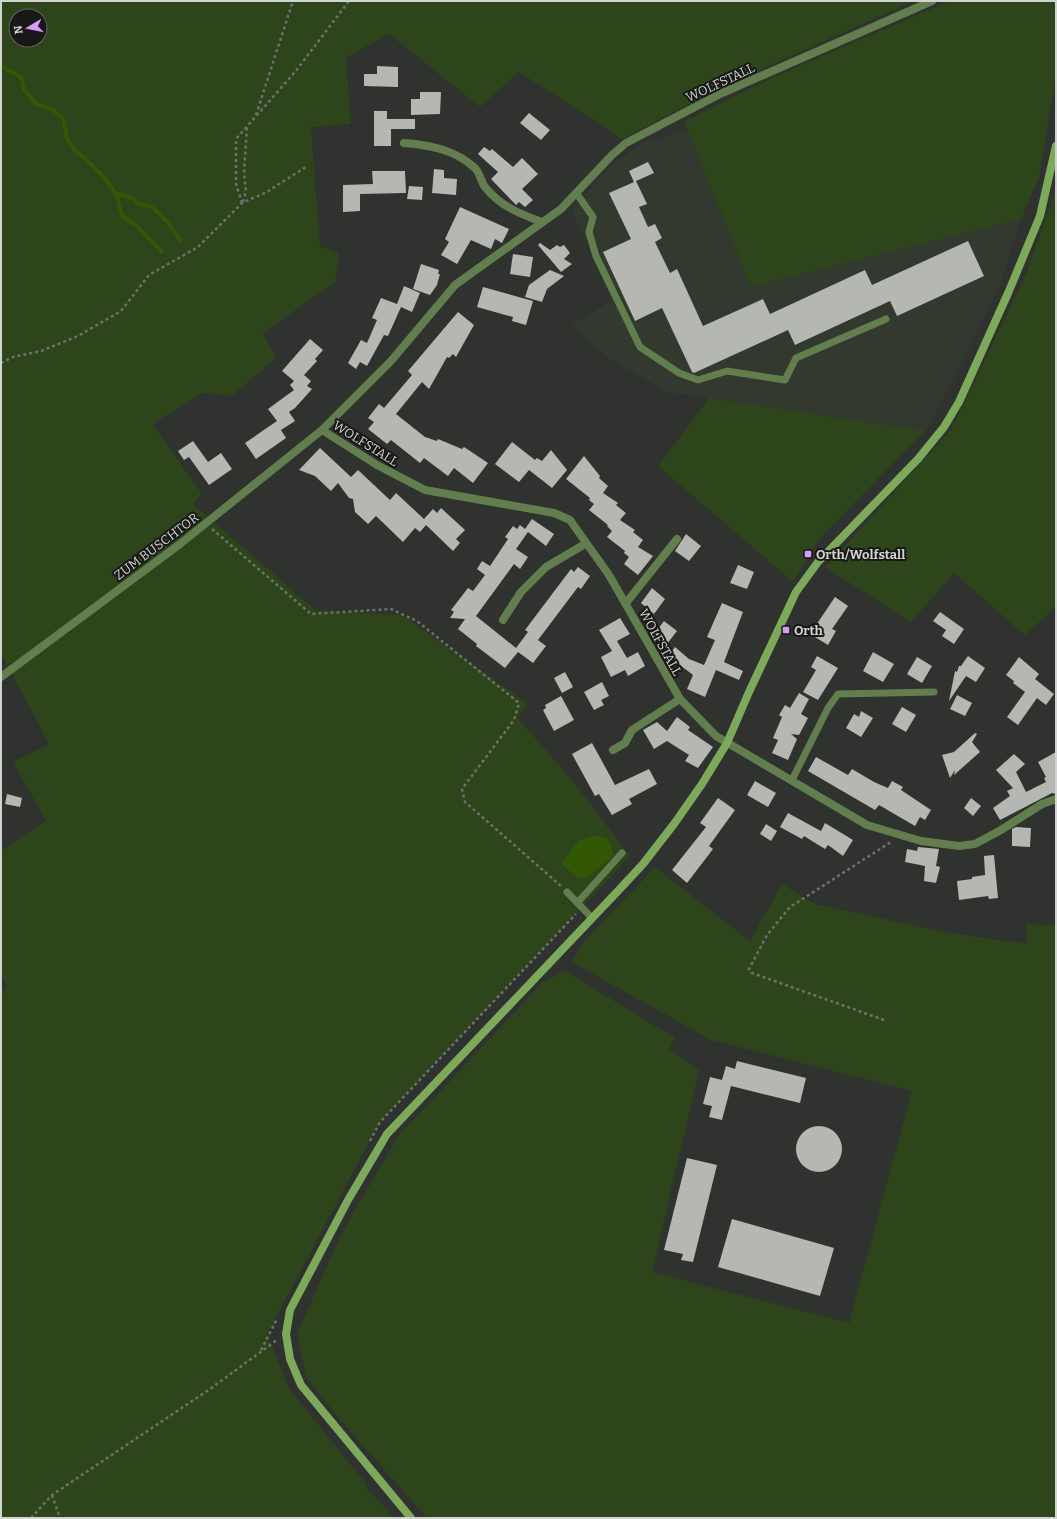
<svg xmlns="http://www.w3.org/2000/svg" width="1057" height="1519" font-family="Bitter,serif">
<rect width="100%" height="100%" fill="#2f322e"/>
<path fill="#33392f" d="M687 129 751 287 1021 219 1000 285 952 383 925 431 668 392 609 359 572 325 612 300 572 210 612 164 649 138 652 143Z"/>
<path fill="#2e441b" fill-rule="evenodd" d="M1 1H914L717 89 621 140 611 131 519 72 480 107 389 34 346 58 351 124 311 127 320 246 339 253 335 282 263 333 276 358 232 396 202 393 153 424 202 494 193 504 315 610 402 615 528 704 518 718 575 784 630 856 380 1122 267 1334 290 1390 365 1482 367 1489 395 1518H1V996L7 986 1 975V851L46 821 13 762 49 744 1 653ZM16 16H40V40H16Z
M949 1H1056V76L1039 178 1021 219 751 287 684 121 776 76Z
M1056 188V607L1025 635 954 573 911 622 825 567 951 430 1025 277Z
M709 398 925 431 821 537 793 582 658 466Z
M655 867 750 941 782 884 815 904 944 932 1027 944 1026 924 1056 925V1518H427L336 1415 306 1377 297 1334 342 1232 399 1135 544 981 565 971 675 1038 669 1049 699 1071 652 1272 849 1323 912 1091 711 1040 572 962 583 943Z"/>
<path fill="#325806" d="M592 836 606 837 611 845 613 856 588 877 578 878 561 864 579 840Z"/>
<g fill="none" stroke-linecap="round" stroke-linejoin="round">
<path stroke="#325806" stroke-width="4" d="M1 66 21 77 24 89 36 104 53 110 63 118 67 139 77 153 85 158 104 177 117 196 122 216 136 225 162 252
M116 193 134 199 137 203 152 207 168 223 180 240"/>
</g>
<path fill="#b4b7b2" d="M377 66 398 67V87L364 86V74H377Z
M420 92H441L440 114 411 115V99H420Z
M374 111H387V119H415V129H391V146H374Z
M529 113 550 130 541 140 520 123Z
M484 147 490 151 492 149 513 167 522 158 538 174 522 189 533 200 525 207 519 202 516 205 491 179 498 172 478 154Z
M648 162 654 173 636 181 647 204 639 207 648 227 655 224 662 238 655 242 670 273 677 269 703 326 763 299 770 314 865 270 872 285 968 241 984 276 897 316 890 301 795 345 788 330 694 373 692 372 662 308 635 321 603 252 631 239 609 193 634 182 629 171Z
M434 169 444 170V178L457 179 456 195 432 193Z
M372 171H405L406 193 360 194V211L343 212V185L373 184Z
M409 186 423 187 422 200 407 199Z
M460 207 509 229 502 243 495 239 491 249 471 240 457 264 441 255 449 242 445 239Z
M540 243 550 250 557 245 560 247 564 245 570 253 564 259 572 264 561 272 538 245Z
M513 254 533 257 530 277 510 274Z
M421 264 439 270 438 274H440L437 285 430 295 413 289Z
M550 270 564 276 547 289 542 302 525 297 529 285Z
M404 286 420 293 412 312 401 307 388 336 384 335 367 366 360 362 356 369 348 363 361 340 367 343 377 320 372 318 381 298 397 304Z
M483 287 533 301 526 325 512 321 513 317 477 307Z
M458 312 474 325 456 357 453 354 449 358 447 357 429 389 422 382 396 414 425 437 437 441 438 439 462 449 464 447 488 463 473 483 454 468 448 476 424 458 420 463 391 440 387 444 368 429 374 422 368 418 379 404 384 408 412 375 408 371Z
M310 339 323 350 315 359 317 361 304 375 311 381 307 386 312 389 295 408 289 412 295 421 281 430 286 438 256 459 245 443 277 421 268 409 294 390 290 385 294 381 282 371Z
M193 441 208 462 221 453 232 469 209 485 189 457 184 460 178 451Z
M512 442 535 460 537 458 542 461 551 450 567 470 552 488 529 470 519 482 495 464Z
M320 448 351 477 358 470 390 500 396 493 424 519 433 509 437 513 441 508 465 530 456 539 460 543 453 551 426 525 420 532 415 528 403 542 376 516 368 524 355 512 353 499 349 498 338 483 331 491 315 476 299 470Z
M584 456 600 476 599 478 608 486 603 493 618 503 616 505 626 513 620 520 635 530 633 532 643 540 638 547 653 556 638 575 624 564 629 557 624 553 625 551 607 537 612 531 607 526 608 525 589 510 594 504 589 500 590 498 566 479Z
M532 519 554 534 546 546 528 532 516 549 528 557 520 569 514 564 476 616 516 648 528 632 525 630 571 569 574 572 578 567 590 576 581 589 578 587 538 640 546 646 533 663 518 652 505 668 480 649 476 646 477 644 458 629 465 619 450 618 454 612 451 610 468 588 473 591 485 575 477 569 482 561 490 566 508 539 505 537 513 526 517 529 520 525 525 529Z
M686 534 701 546 689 561 675 551Z
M738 565 754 572 747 589 730 583Z
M652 588 665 599 654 614 641 603Z
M835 597 848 606 832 629 836 631 828 645 810 634Z
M722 603 743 612 724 662 743 671 739 680 716 670 705 697 687 689 693 675 668 656 675 647 689 659 704 665 715 640 707 637Z
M940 612 964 629 954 644 942 636 946 630 933 621Z
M620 618 630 634 617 641 627 658 638 652 645 666 628 676 625 670 611 677 601 657 612 651 599 630Z
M664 621 677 631 667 644 654 634Z
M873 652 894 664 883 682 863 671Z
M817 656 838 668 818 700 803 692 816 670 811 667Z
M968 656 985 668 976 682 966 676 949 701 955 671 957 672 959 666H961Z
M917 657 932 666 922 683 907 674Z
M1019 657 1039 674 1035 679 1054 694 1046 705 1037 698 1018 725 1007 717 1025 692 1013 683 1014 681 1006 675Z
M565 672 573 687 562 693 554 678Z
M602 682 609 696 601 700 604 705 594 710 584 692Z
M799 693 809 699 801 714 808 718 799 735 791 734 797 739 788 760 772 753 778 740 773 738 782 717 779 715 785 705 790 708Z
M957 695 972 703 965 716 950 709Z
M561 696 574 720 554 731 543 710 546 708 545 705Z
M902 707 916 715 906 732 892 724Z
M861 711 873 718 861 737 846 728 854 714 859 717Z
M677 717 690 727 688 730 713 747 698 768 685 761 689 755 667 741 654 749 643 730 657 722 667 731Z
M975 733 977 734 972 742 980 752 954 775 955 770 950 778 942 755 954 752Z
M592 743 615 785 649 769 657 784 629 799 632 804 612 815 599 794 595 796 572 754Z
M1056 752V794L1052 793 1000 820 993 808 1010 796 1007 791 1013 788 996 770 1014 754 1025 764 1016 772 1026 792 1046 782 1044 778 1046 777 1038 762Z
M816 757 848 775 852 769 874 782 888 788 892 781 903 787 901 790 931 810 925 820 920 817 915 826 879 805 875 810 808 771Z
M755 781 776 793 768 807 747 795Z
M7 794 22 798 20 807 5 804Z
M718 798 735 810 709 846 713 849 687 883 672 870 706 827 700 823Z
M971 798 981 806 973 816 964 808Z
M788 813 821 831 825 823 853 840 843 856 828 845 825 849 804 836 802 839 780 827Z
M766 824 777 831 771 841 760 834Z
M1016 827 1031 828 1030 847 1012 846V829Z
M918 847 939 849 936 866 940 867 936 883 924 881 925 866 905 862 907 849 917 851Z
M994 855 998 898 989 899 988 896 959 900 957 881 972 879V877L985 875 984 856Z
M737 1061 806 1078 800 1103 731 1086 722 1120 709 1117 712 1106 703 1104 710 1077 722 1080 726 1066 735 1069Z
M796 1149a23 23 0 1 1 46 0a23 23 0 1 1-46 0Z
M687 1158 717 1165 693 1262 681 1260 683 1254 664 1250Z
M732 1219 834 1248 820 1296 718 1267Z"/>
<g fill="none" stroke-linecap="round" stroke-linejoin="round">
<path stroke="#6e706d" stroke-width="2.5" stroke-dasharray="3 3" stroke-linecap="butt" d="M256 115 293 1
M243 202 246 191 244 173 247 126
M242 203 236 184V139L295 72 349 1
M1 363 13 357 41 351 78 336 121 311 149 275 198 247 242 203 265 193 306 167
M212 529 311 614 391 609 417 621 519 703 514 720 462 789 465 802 561 886
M884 1020 752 973 749 969 767 935 790 907 891 842
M370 1141 380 1122 576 914
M261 1350 277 1319
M52 1495 60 1518
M31 1518 52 1495 210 1389 277 1340"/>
<path stroke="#627e4e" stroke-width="7" d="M577 194 593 217 589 232 596 256 640 347 679 373 698 380 727 371 785 380 796 358 886 319
M792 780 828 708 838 694 934 692
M567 892 592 918
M578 902 622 853"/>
<path stroke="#627e4e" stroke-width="8" d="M404 143C431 145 455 150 475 168 480 173 481 182 485 187 500 206 520 214 542 222
M322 430 377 465 425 490 554 513 570 520 609 575 680 699 716 736 867 825 921 841 959 846 975 844 1001 830 1042 804 1056 799
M626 603 677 539
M503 620 521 592 546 567 585 544
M1 677 180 544 322 430 391 361 455 285 561 209 612 155 626 143 720 94 932 1
M613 750 625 743 632 730 680 699"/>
<path stroke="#7da95b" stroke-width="8" d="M411 1518 301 1385 290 1359 286 1334 290 1310 348 1200 387 1134 617 892 643 864 674 824 702 784 727 743 749 692 796 592 818 562 918 459 944 427 959 402 1009 291 1040 216 1056 146"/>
</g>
<g fill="#d79bf9" stroke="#181917" stroke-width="1.5">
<rect x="804" y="550" width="8" height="8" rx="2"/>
<rect x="782" y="626" width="8" height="8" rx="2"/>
</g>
<g text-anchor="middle" stroke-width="4" stroke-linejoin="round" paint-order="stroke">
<g font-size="13" fill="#d1d3d0" stroke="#181917">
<text transform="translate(720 82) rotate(-25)" y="5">WOLFSTALL</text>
<text transform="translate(366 443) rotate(32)" y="5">WOLFSTALL</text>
<text transform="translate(156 546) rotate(-37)" y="5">ZUM BUSCHTOR</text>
<text transform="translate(661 642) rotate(61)" y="5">WOLFSTALL</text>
</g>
<g font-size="13" font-weight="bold" fill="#d1d3d0" stroke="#181917" text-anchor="start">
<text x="816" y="559">Orth/Wolfstall</text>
<text x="794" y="635">Orth</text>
</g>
</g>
<rect width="1057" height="1519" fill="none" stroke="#d1d3d0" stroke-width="4"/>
<g transform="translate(28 28) rotate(260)"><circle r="19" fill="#181917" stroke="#626361"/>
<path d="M0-3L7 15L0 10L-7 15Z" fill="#d79bf9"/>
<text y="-6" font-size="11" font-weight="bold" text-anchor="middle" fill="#d1d3d0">N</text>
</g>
</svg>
